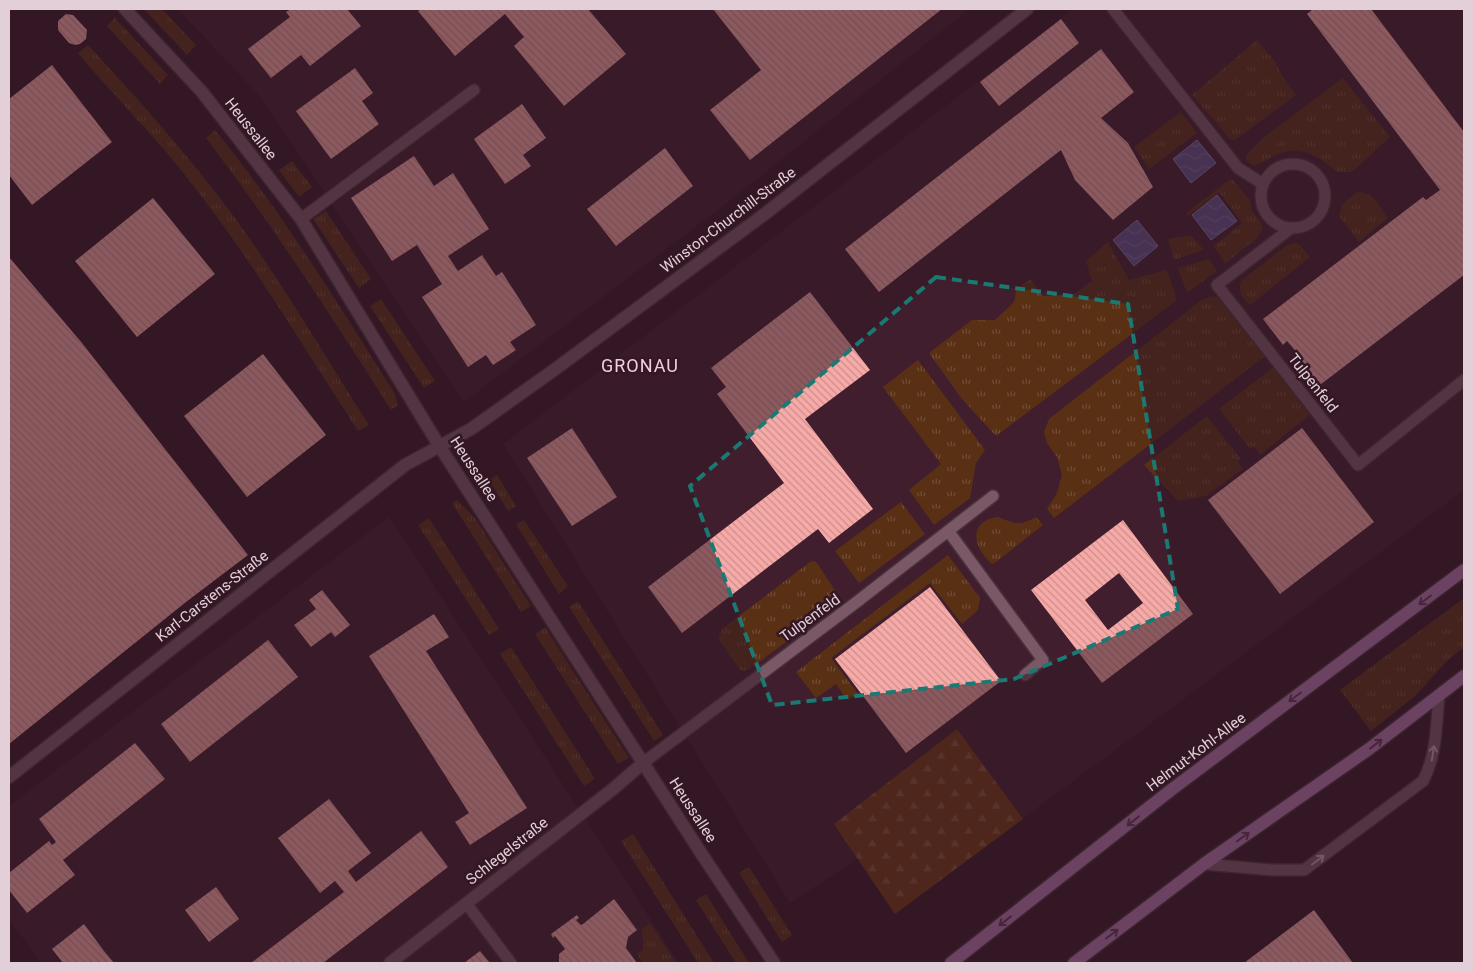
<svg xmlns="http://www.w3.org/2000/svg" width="1473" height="972" font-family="Roboto,sans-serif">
<defs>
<pattern id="grass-tufts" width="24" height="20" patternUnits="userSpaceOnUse" patternTransform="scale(1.25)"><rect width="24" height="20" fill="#5a3015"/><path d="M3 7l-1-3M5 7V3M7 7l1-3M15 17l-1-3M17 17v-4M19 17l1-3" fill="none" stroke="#724d36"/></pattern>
<pattern id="forest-firs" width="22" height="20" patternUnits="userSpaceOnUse" patternTransform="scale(1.25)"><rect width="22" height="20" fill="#6f3812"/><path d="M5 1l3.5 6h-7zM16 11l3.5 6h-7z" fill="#835434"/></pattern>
<pattern id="water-waves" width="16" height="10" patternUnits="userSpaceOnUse" patternTransform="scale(1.25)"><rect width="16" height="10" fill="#60538d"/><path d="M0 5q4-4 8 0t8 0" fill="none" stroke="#776b9c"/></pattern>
<pattern id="building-back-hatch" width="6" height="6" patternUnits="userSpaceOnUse" patternTransform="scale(1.25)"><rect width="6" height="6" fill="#f7aaa7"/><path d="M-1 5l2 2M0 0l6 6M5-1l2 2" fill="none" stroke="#ca8f8d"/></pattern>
</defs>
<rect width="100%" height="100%" fill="#331724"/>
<path fill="#401e2e" d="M178 9H969L727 203 464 402 264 101Z
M1073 9H1464V490L895 914 857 859 790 903 503 444Z
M389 517 679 963H42L9 920V806Z"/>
<path fill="url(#grass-tufts)" d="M144 9H162L196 45 187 55Z
M115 18 168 75 160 84 107 26Z
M1257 40 1274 60 1283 77 1296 95 1235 140H1231L1192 95Z
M88 45C139 100 190 157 235 218 283 284 325 356 369 425L358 431C301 343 247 252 181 170 148 129 111 93 78 53Z
M1343 78 1390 137 1352 172H1337C1319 156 1300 144 1276 155 1268 159 1262 163 1254 166L1246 161V155L1263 138Z
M1181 112 1197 133 1149 169 1134 147Z
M215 130C283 213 338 304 395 394L398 405 391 410C332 317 273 226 206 138Z
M292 161 312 187 299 197 279 170Z
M1232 179 1250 200 1252 211 1260 221 1263 229 1257 238 1225 264 1214 246 1242 223 1219 192 1188 216 1186 213 1229 180Z
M1357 192C1374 192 1379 206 1388 218L1359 242 1339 216 1342 204Z
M326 211 371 279 359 288 313 219Z
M1191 235 1204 250 1174 260 1168 239Z
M1108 242 1129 280 1167 270 1177 300 996 436 962 399 929 353 972 320H995L1014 302 1017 288 1031 279 1042 296 1073 295 1092 281 1086 261Z
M1293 243 1299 244 1310 257 1250 305C1242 297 1238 293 1241 281L1286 246Z
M1209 259 1217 271 1187 293 1178 268Z
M1212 296 1223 299 1264 357 1054 518 1047 509 1057 493 1062 475 1057 457 1047 443 1044 432 1049 419 1203 299Z
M381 299 435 381 424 388 370 306Z
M918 360 985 450 976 463 970 498 934 525 909 490 941 464 883 387Z
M1275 366 1312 413 1260 455 1254 447 1250 449 1219 409Z
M1207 416 1241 459 1238 462 1243 469 1206 496 1178 501 1144 465Z
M497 475 516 506 508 511 489 480Z
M457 500 475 518 531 606 521 612 452 503Z
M901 502 925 534 859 583 835 551Z
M998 517C1015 524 1020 526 1036 517L1043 525 996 562 992 564C973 548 967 521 998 517Z
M429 518 499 629 489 635 418 525Z
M524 520 568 586 559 594 516 524Z
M948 555 980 598 978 610 962 624 930 583 831 658 858 694 848 701 836 684 816 698 796 672Z
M814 561 817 563 840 598 837 604 751 668 745 671 740 670 719 640V635L722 629 810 562Z
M1464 598V647L1448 660 1415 696 1371 731 1340 690Z
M578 601 663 735 654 741 569 607Z
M545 627 629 758 618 764 535 634Z
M511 647 595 779 584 786 500 654Z
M633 834 714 963H698L621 841Z
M749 867 792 935 782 942 739 873Z
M706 894 749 963H736L696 900Z
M650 923 676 963H643L637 954 643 950V938L641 930Z"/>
<path fill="url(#forest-firs)" d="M957 729 1023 819 895 914 834 824Z"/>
<path fill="url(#water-waves)" stroke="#8778a3" d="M1197 140 1216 163 1191 183 1173 159Z
M1217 195 1237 221 1211 240 1192 215Z
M1137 220 1158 246 1134 266 1113 240Z"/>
<path fill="url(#building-back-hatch)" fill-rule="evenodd" d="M291 9H347L361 26 310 66 301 55 271 78 248 49 290 17 286 12Z
M422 9H588L626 54 564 106 514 46 524 37 505 14 455 56 418 11Z
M713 9H942L750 160 710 110 761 70Z
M1313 9H1371L1464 132V275L1316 388 1298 364 1302 361 1293 348 1287 341 1283 345 1263 319 1423 197 1426 200 1440 190 1307 14Z
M66 14 73 15 87 30 86 39 80 44 75 45 69 43 58 30V21Z
M1061 19 1079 43 999 106 980 82Z
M1101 49 1134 92 1101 118 1128 143 1153 187 1113 220 1075 180 1061 150 879 292 845 249Z
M52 65 112 142 32 205 9 175V99Z
M355 68 373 93 362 101 379 124 331 159 296 111Z
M522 104 546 138 523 155 531 166 505 184 474 139Z
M665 148 693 186 616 246 587 209Z
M414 156 434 186 453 173 489 229 448 256 458 271 482 255 496 276 502 272 536 325 510 342 516 350 493 365 486 355 468 367 422 297 442 284 417 245 392 261 351 198Z
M153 198 215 274 137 337 75 261Z
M9 257 82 343 248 555 186 602 9 744Z
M810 292 870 370 805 419 873 509 829 543 818 529 682 633 648 587 784 483 717 394 726 387 711 368Z
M263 354 326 435 247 497 184 416Z
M572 428 617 497 572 526 527 458Z
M1302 428 1374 522 1280 594 1208 500Z
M1123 520 1193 614 1102 683 1031 590ZM1119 573 1143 603 1108 630 1085 600Z
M930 587 1001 681 906 753 835 659Z
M322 590 350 625 335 637 331 632 311 647 294 625 316 609 309 600Z
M434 614 449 637 426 651 527 808 470 845 455 822 469 813 369 656Z
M268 640 298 677 190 762 161 724Z
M135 743 165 779 63 860 75 875 27 913 9 890V873L49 841 52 845 56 842 39 819Z
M329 799 371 853 348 871 356 882 421 831 448 867 323 963H251L344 892 335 881 320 893 278 838Z
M216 887 239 919 209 942 185 910Z
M614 899 637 930 628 937 626 948 637 963H559V954L565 949 555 936 553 938 551 934 577 915 579 918 576 920 581 925 583 924Z
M1314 910 1353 963H1244Z
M84 924 104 951 114 963H63L52 949Z
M480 951 490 963H464Z"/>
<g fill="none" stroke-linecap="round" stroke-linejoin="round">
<g stroke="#49343d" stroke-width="14">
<path id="service" d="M1113 9 1238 168 1263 184
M1261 196a32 32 0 1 1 64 0a32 32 0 1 1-64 0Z
M301 219 474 90
M1290 229 1217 285 1358 465 1464 380
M949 532 1043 660 1025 675
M643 763 858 601 993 496
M1204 864 1273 870H1304L1423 781C1437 754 1436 726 1439 696
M466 903 511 963"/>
</g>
<g stroke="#49343d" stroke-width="15">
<path id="minor" d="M9 777 405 465 471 429 554 370 766 213 1027 9
M390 963 613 789 643 763"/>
</g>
<g stroke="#49343d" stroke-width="15">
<path id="tertiary" d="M125 9 202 92 301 219 440 447 701 853 774 963"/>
</g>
<g stroke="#49343d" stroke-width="15">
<path id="primary" d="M951 963 1171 790 1464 570
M1074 963 1204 864 1369 749 1464 676"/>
</g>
<use href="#service" stroke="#7a5866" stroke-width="11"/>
<use href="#minor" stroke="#7a5866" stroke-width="12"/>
<use href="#tertiary" stroke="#7a5866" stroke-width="12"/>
<use href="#primary" stroke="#b177af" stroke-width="12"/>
</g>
<defs><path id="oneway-shaft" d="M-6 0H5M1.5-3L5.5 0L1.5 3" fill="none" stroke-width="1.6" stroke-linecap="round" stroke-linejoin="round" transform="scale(1.25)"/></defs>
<g stroke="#5f3955">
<use href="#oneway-shaft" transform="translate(1425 600) rotate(143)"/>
<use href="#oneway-shaft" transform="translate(1295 697) rotate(143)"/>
<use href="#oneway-shaft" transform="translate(1376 744) rotate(-38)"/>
<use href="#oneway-shaft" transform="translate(1133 821) rotate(142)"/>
<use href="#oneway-shaft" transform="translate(1243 837) rotate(-35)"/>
<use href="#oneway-shaft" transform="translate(1005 921) rotate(142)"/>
<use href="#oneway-shaft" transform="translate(1112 934) rotate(-37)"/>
</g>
<g stroke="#bea5af">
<use href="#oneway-shaft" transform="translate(1433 753) rotate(-81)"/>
<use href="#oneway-shaft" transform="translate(1318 860) rotate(-37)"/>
</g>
<path d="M0 0H1473V972H0ZM936 277 1128 304 1178 609 1014 679 772 705 690 486Z" fill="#331724" fill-opacity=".55" fill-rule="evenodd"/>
<path fill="none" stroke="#1a7a73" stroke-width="4" stroke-dasharray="10 6" stroke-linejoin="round" d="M936 277 1128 304 1178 609 1014 679 772 705 690 486Z"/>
<g text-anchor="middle" stroke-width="5" stroke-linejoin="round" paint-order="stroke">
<g font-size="15" fill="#e3cfd7" stroke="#331724">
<text transform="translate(251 129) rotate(52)" y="5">Heussallee</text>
<text transform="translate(728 220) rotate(-37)" y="5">Winston-Churchill-Straße</text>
<text transform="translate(1313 383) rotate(52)" y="5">Tulpenfeld</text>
<text transform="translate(474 469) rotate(57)" y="5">Heussallee</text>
<text transform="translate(212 596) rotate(-38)" y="5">Karl-Carstens-Straße</text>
<text transform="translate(810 618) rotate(-36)" y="5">Tulpenfeld</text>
<text transform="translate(1196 752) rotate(-37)" y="5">Helmut-Kohl-Allee</text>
<text transform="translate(693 810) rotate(57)" y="5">Heussallee</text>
<text transform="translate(507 851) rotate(-38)" y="5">Schlegelstraße</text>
</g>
<g font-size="18" letter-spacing="1" fill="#f4cddd" stroke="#331724">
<text x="640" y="372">GRONAU</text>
</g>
</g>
<rect width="1473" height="972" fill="none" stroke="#e3cfd7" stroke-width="20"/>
</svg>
